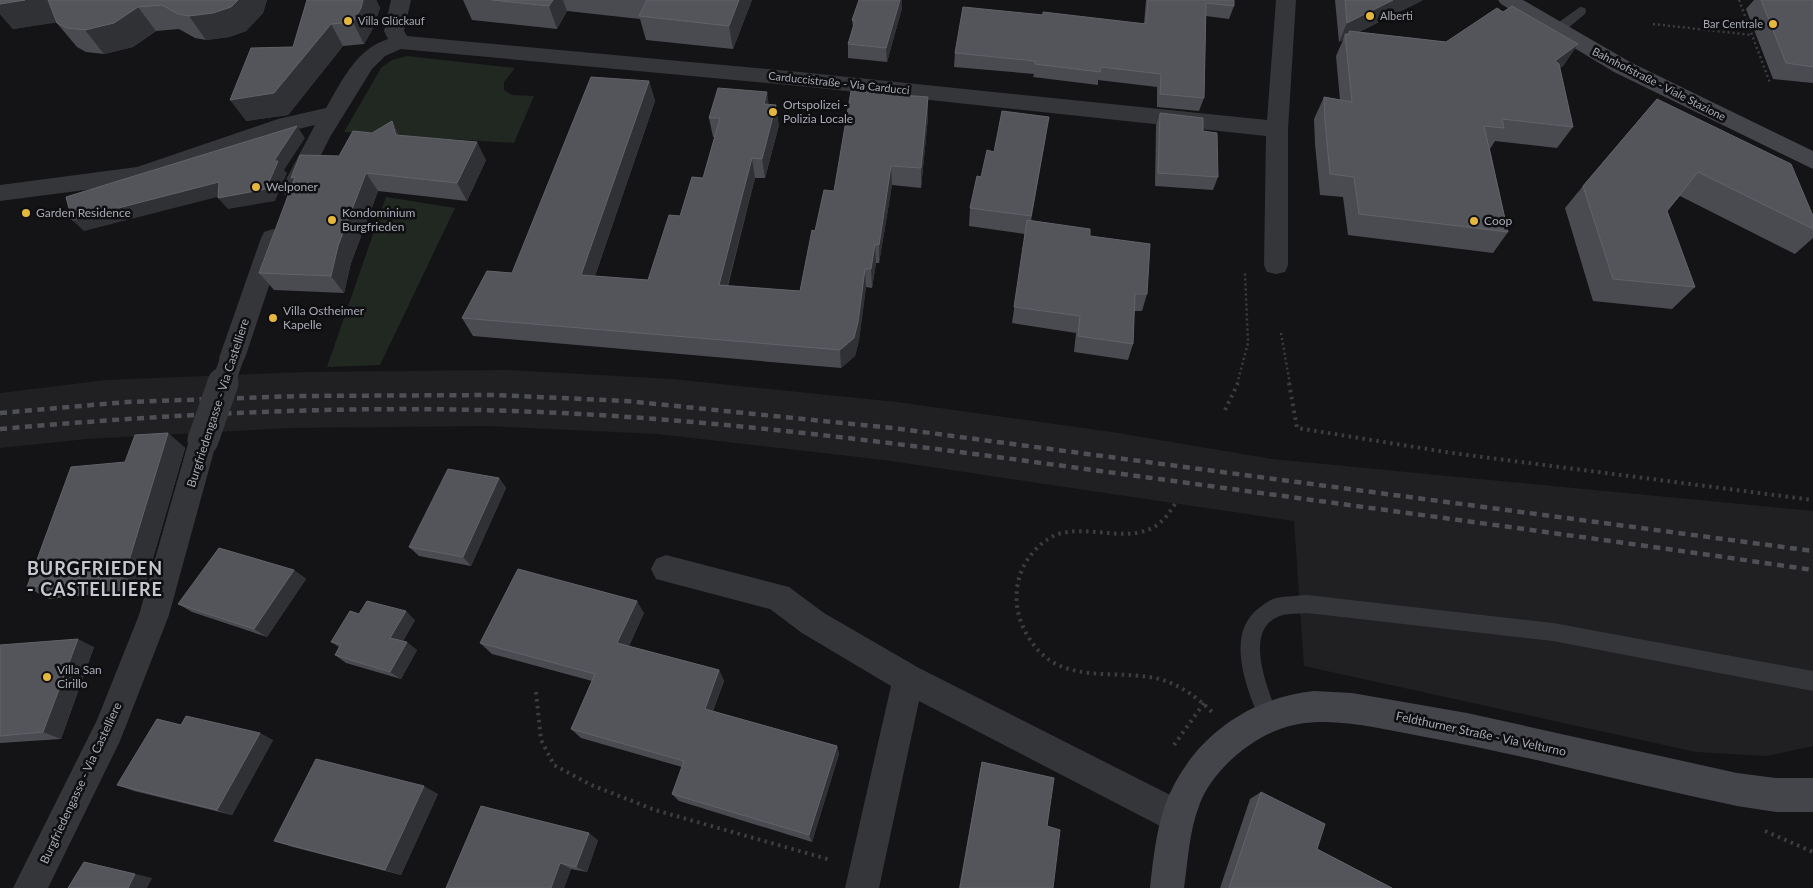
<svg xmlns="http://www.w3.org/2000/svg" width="1813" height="888" font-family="Lato,sans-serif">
<rect width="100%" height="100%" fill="#141416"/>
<path fill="#202023" d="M506 370 672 379 897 402 1112 432 1272 459 1813 511V746L1767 756 1696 752 1304 666 1294 521 884 460 657 434 488 426 289 428 87 439 0 448V393L106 380 307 372Z"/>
<path fill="#212822" d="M407 56 515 68 504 82V90L512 95 534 96 514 143 344 132 381 68 392 60Z
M386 197 455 208 380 365 327 367Z"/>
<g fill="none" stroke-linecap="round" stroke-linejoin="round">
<path stroke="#3b3d41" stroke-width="2.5" stroke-dasharray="2 3" stroke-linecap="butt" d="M1739 0 1770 83
M1653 24 1752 35
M1281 333 1290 384
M1237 384 1248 343 1245 273"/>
<path stroke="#3b3d41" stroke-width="4" stroke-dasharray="2.5 4.5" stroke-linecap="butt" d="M1289 383 1297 428 1452 453 1813 500
M1225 410 1238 383
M1175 504C1166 518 1158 528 1141 532 1115 538 1089 527 1062 533 1053 535 1044 541 1037 548 1008 577 1011 620 1038 650 1069 685 1122 668 1163 680 1183 687 1198 698 1213 713
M536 692 541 740 554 765 591 785 655 810 831 860
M1174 745 1204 703
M1765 831 1813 852"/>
<path fill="#35363a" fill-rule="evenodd" d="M1580 7 1585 8 1586 11 1585 14 1562 33H1552L1550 30 1552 27Z
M1307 595 1553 623 1813 671V691L1553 641 1307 613C1299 614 1288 613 1280 616 1242 629 1268 690 1278 716L1275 723 1268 726 1261 723C1247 690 1224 634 1259 608 1264 604 1269 600 1276 598 1286 596 1297 596 1307 595Z"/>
<path fill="#35363a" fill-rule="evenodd" d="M391 0H411L404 31 407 36 800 72 1267 120 1276 0H1296L1288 129V265L1285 272 1276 274 1267 272 1264 265 1266 136 800 86 401 49 385 56 372 69 330 137 301 195 293 197 285 195 281 189 315 125 290 131 139 183 0 201V185L137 167 278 119 326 108C342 81 356 49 388 39L384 31Z
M273 229 282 232 285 238 245 358 241 365 232 369 223 365 219 358 261 238 264 232Z
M203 428 213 432 217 440 169 615 120 741 48 888H13L97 720 139 615 189 440 193 432Z
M666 555 789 587 824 613 919 668 1190 805 1195 817 1190 829 1178 834 1166 829 919 701 879 888H845L891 686 802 633 770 609 656 579 651 569 656 559Z"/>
<path fill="#44454a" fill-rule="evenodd" d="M1498 0H1523L1630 62 1813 151V169L1614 72 1501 4Z
M1314 691 1352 693 1467 713 1737 773 1776 778H1813V812H1776L1737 806C1631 784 1526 755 1420 736 1374 728 1320 712 1275 731 1244 744 1210 774 1199 806 1189 832 1188 861 1184 888H1150C1153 860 1156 832 1165 805 1189 741 1246 698 1314 691Z"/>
<path stroke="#4f5055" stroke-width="4.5" stroke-dasharray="7 5.5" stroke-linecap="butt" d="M0 413 127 402 298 396 496 395 626 401 893 428 1813 551
M0 429C171 414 341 405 513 411 729 418 945 450 1159 479 1377 509 1595 538 1813 570"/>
<path stroke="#35363a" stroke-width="23" d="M223 384 232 358"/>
<path stroke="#35363a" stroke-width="31" d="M203 440 223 383"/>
</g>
<path fill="#4a4b51" d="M0 0H267L263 13 246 31 229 37 206 40 195 38 179 29 156 31 133 47 104 54 86 52 77 47 56 22 13 29 0 14Z
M307 0H376L380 8 372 30 364 44 343 46 288 115 246 121 293 47Z
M463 0H752L733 49 646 40 640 19 567 11 557 29 472 20Z
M1146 0H1234V6L1229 19 1206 16 1204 98 1199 111 1157 107V87L1098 80V85L1033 77 1034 74 954 67 955 53 1144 23Z
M1335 0H1423L1359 32 1446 42 1503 12 1578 44 1563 66 1560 68 1573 127 1557 148 1495 141 1490 149 1508 232 1493 253 1348 235 1343 197 1320 195 1315 144 1314 119 1324 97 1340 100 1336 56 1343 40 1339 42Z
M1754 0H1813V83L1773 79 1746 9Z
M902 8 887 62 848 58V44L853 27 852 20Z
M649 81 655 101 595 276 648 280 680 216 703 178 715 137H713L709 118 769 104 779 125 765 178H755L728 286 800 291 815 231 834 191 928 97V117L921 188 892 185 879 263H876L872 288 866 287 859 340 855 356 841 368 473 336 462 318 512 273Z
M1657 99 1813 216V238L1795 254 1680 196 1667 211 1695 287 1672 309 1593 301 1565 208 1583 186Z
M1160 113 1203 131 1218 177 1213 190 1155 186 1156 126Z
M400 135 486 160 467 201 378 191 351 263 344 293 274 290 259 273 339 156Z
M1046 136 1031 221 1090 236 1147 294 1142 311H1134L1133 344 1128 360 1074 352 1076 333 1012 323 1025 234 969 226 970 208 981 177 994 152Z
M168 433 185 448 144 589 49 599 27 587Z
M499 478 506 488 471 566 419 556 409 547Z
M294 570 306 579 267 637 192 612 178 604Z
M644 613 629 646 719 670 724 681 713 711 837 746 839 754 812 842 679 801 672 794 682 767 581 738 571 729 592 681 492 654 480 643Z
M359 614 415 620 403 641 417 650 401 679 346 663 335 655 339 647 331 642Z
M0 645 94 647 61 739 0 743Z
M181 725 273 740 232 815 134 791 117 785Z
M982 762 1047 826 1053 888H959L980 771Z
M1261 792 1317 849 1392 888H1220L1250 799Z
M438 794 401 875 293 847 274 841Z
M598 840 587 872 571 869 564 888H446Z"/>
<path fill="#303135" d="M25 0H49L67 21 13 29 0 14V4Z
M238 0H267L263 13 246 31 229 37 206 40 189 16Z
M363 0H376L380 8 372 30 364 44 353 22Z
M553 0H563L567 11 557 29 549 6Z
M739 0H752L733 49 729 26Z
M900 0H902V8L887 62 886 48Z
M1393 0H1423L1348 37 1350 34 1349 31 1346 38 1345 34 1343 40 1339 42 1347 23Z
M138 7 156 31 133 47 104 54 85 30Z
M331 24 343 46 288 115 246 121 230 100Z
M1578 44 1563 66 1541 82 1555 61Z
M649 81 655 101 589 293 581 275Z
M767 92 770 112 764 104Z
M928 97V117L921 188V168Z
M776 105 779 125 765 178 762 159Z
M392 121 402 140 396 135Z
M297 126 305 138 284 170 287 173 275 201 228 209 218 198 274 161Z
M477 142 486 160 467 201 457 183Z
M752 158 755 178 723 303 719 285Z
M891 166 892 185 879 263V245Z
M366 173 378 191 351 263 344 293 331 276 338 246Z
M219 182 229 194 84 231 72 220Z
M875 244 876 263 872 288 871 269Z
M865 269 866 287 859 340 855 356 841 368 840 350Z
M168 433 185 448 144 589 124 577Z
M499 478 506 488 471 566 463 557Z
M294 570 306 579 267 637 254 629Z
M637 601 644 613 625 654 617 643Z
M406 611 415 620 400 646 390 638Z
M78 639 94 647 61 739 43 732Z
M407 642 417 650 401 679 390 672Z
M719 670 724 681 710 718 705 709Z
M260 733 273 740 232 815 217 810Z
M837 746 839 754 812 842 809 835Z
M424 786 438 794 401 875 385 870Z
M589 833 598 840 587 872 576 867Z
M84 862 102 866 152 878 147 888H128Z
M560 863 571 869 564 888H551Z"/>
<path fill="#54555b" stroke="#616369" d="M0 0H25L0 4Z
M48 0H238L231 7 213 13 189 16 178 14 162 5 138 7 114 23 85 30 67 28 57 23Z
M307 0H363L361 8 353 22 331 24 274 93 230 100 251 48 293 47Z
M492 0H553L549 6Z
M647 0H739L729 26 639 16Z
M859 0H900L886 48 848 44 855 21 852 20Z
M1148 0H1234V6L1206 3 1204 98 1160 94 1161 74 1101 67 1100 72 1035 64V61L955 53 963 7 1043 15V12L1146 24Z
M1345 0H1393L1347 23Z
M1761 0H1813V67L1786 63Z
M1512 6 1578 44 1555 61 1559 64 1573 127 1502 119 1504 128 1484 126 1508 232 1359 214 1354 177 1330 174 1325 122 1324 97 1352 102 1345 34H1350L1349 31 1446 42 1497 8 1503 12Z
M591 77 649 81 581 275 648 280 669 215 680 216 692 177 703 178 720 118H709L718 88 767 92 764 104 776 105 762 159 752 158 719 285 800 291 812 230 815 231 824 190 834 191 851 91 928 97 921 168 891 166 879 245 875 244 871 269H865L858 322 854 338 840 350 462 318 487 271 512 273Z
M1657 99 1791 164 1813 216V229L1698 172 1667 211 1695 287 1613 279 1583 186Z
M1002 111 1049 117 1031 216 970 208 977 176 981 177 987 150 994 152Z
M1160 113 1203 118V131L1217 133 1218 177 1158 173Z
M392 121 396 135 477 142 457 183 366 173 338 246 331 276 259 273 295 177 291 178 300 155 339 156 353 131 372 133Z
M297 126 274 161H278L266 189 218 198 219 182 72 220 66 197Z
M1027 220 1090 229V236L1150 244 1147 294H1135L1133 344 1078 336 1080 316 1014 307Z
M168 433 124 577 27 587 71 467 125 462 135 435Z
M448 469 499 478 463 557 409 547Z
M219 548 294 570 254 629 178 604Z
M518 569 637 601 617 643 719 670 705 709 837 746 809 835 672 794 684 761 571 729 595 674 480 643Z
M367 601 406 611 390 638 407 642 390 672 335 655 341 644 331 642 350 611 359 614Z
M78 639 43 732 0 736V645Z
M186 716 260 733 217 810 117 785 157 719 181 725Z
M316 759 424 786 385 870 274 841Z
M982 762 1054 778 1047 826 1060 830 1053 888H960Z
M1261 792 1325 824 1317 849 1392 888H1229Z
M481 806 589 833 576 867 560 863 551 888H446Z
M84 862 135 874 128 888H68Z"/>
<g fill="#e5b73d" stroke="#0f0f11" stroke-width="2">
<circle cx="1370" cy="16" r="5"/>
<circle cx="348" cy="21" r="5"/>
<circle cx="1773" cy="24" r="5"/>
<circle cx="773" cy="112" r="5"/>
<circle cx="256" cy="187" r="5"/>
<circle cx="26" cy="213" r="5"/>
<circle cx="332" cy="220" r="5"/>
<circle cx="1474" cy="221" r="5"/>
<circle cx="273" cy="318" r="5"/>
<circle cx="47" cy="677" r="5"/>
</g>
<g text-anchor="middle" stroke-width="5" stroke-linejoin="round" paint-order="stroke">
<g font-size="11" fill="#a7aab5" stroke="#0f0f11" text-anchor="start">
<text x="1380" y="20">Alberti</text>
<text x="358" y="25">Villa Glückauf</text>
<text x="1763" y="28" text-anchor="end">Bar Centrale</text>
</g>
<g font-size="11" fill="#a7aab5" stroke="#0f0f11">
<text transform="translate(839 83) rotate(6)" y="4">Carduccistraße - Via Carducci</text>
<text transform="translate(1659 84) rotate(27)" y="4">Bahnhofstraße - Viale Stazione</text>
</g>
<g font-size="12" fill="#a7aab5" stroke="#0f0f11" text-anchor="start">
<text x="783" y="109">Ortspolizei -<tspan x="783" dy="14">Polizia Locale</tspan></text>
<text x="266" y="191">Welponer</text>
<text x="36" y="217">Garden Residence</text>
<text x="342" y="217">Kondominium<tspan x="342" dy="14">Burgfrieden</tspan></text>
<text x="1484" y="225">Coop</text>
<text x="283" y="315">Villa Ostheimer<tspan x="283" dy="14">Kapelle</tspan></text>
<text x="57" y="674">Villa San<tspan x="57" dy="14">Cirillo</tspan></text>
</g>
<g font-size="12" fill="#a7aab5" stroke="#0f0f11">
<text transform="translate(218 403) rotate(-72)" y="4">Burgfriedengasse - Via Castelliere</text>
<text transform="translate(1481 734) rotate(12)" y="4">Feldthurner Straße - Via Velturno</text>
<text transform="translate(81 783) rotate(-65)" y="4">Burgfriedengasse - Via Castelliere</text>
</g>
<g font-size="18" font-weight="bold" letter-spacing="1" fill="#c7c9d1" stroke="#0f0f11">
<text x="95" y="575">BURGFRIEDEN<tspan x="95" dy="21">- CASTELLIERE</tspan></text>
</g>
</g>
</svg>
